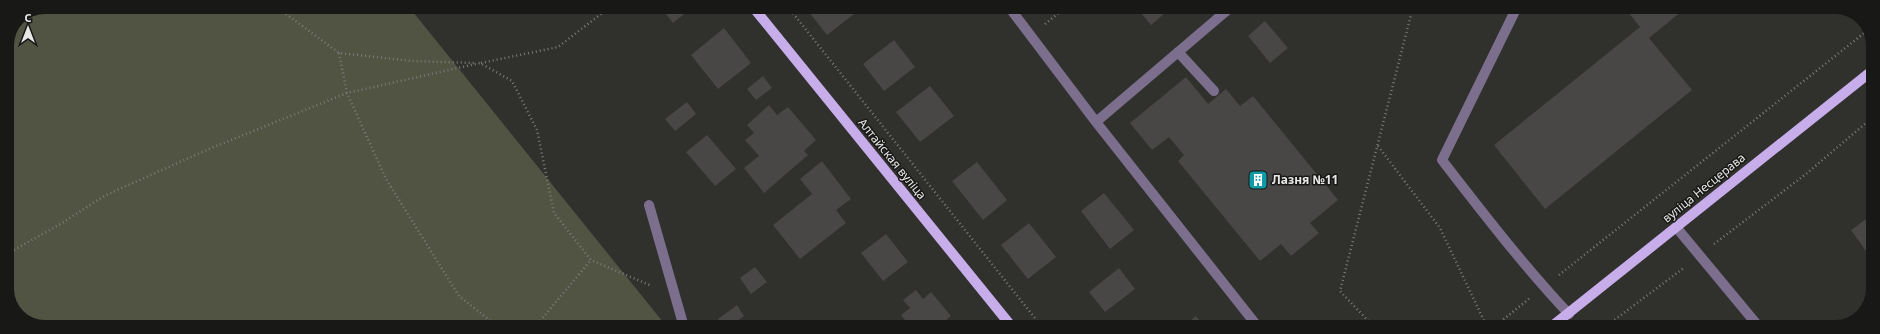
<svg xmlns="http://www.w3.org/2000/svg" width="1880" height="334" font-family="'Noto Sans',sans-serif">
<rect width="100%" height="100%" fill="#30302d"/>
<path fill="#515443" d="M45 7H409L667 327H39L18 316 7 294V45L18 18Z"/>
<path fill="#494646" d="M661 7H693L673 23Z
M805 7H863L827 35Z
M1136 7H1172L1151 25Z
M1624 7H1687L1649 38 1692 90 1545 209 1494 145 1640 27Z
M1265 21 1288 48 1270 63 1248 36Z
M724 28 751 63 718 89 691 55Z
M894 40 915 67 884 91 863 64Z
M763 76 772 88 756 100 747 89Z
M1186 77 1208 104 1226 89 1240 106 1253 96 1338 200 1310 223 1319 233 1291 256 1281 244 1260 261 1178 161 1184 155 1169 137 1152 150 1130 123Z
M930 86 954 116 920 142 896 112Z
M687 102 696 114 675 131 665 119Z
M769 105 777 115 788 107 816 140 804 151 808 155 764 193 744 168 759 156 745 140 754 133 747 125Z
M707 135 736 169 715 186 686 152Z
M822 161 851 199 836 210 846 223 800 259 773 225 812 194 800 179Z
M977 162 1007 200 983 220 952 181Z
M1104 193 1134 230 1110 249 1081 211Z
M1873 214V261L1851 230Z
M1029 223 1056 257 1028 279 1001 245Z
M886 234 908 262 883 281 861 253Z
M755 267 767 282 751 294 740 278Z
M1119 268 1135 289 1105 312 1089 292Z
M916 290 923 299 931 292 951 316 938 327H911L901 315 910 308 903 300Z
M737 305 744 316 729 327H724L718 319Z
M1196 316 1205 327H1182Z"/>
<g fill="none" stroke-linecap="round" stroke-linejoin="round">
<path stroke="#7b7b78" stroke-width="2.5" stroke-dasharray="1 3" stroke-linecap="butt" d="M282 7 286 14 339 53 412 61 476 63
M788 7 1042 327
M1045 24 1066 7
M339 53 347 93 386 179 459 296 498 327
M481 63 558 47 610 7
M1378 146 1440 228 1487 327
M1714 244 1806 174 1873 117
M7 254 62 223 104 196 209 149 347 93 480 63 512 81 537 130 554 213 591 260 652 286
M1559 275 1868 30
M535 327 591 260
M1374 327 1340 291 1413 7
M1494 327 1530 298
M1605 327 1685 267"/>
<path stroke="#7b6f8d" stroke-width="10" d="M1009 7 1096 122 1258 327
M1517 7 1442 160C1483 213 1523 265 1569 314
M1178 52 1214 91
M1096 122 1231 7
M649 205 684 327
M1676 227 1759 327"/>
<path stroke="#c7adea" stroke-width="10" d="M753 7 1012 327
M1551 327 1873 70"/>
</g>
<defs>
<g id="building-square" transform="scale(1)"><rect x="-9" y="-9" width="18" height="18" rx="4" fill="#0f9aa8" stroke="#181817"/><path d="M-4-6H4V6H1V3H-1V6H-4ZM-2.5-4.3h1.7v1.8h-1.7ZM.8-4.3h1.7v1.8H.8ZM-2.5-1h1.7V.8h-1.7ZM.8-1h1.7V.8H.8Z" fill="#fff"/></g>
</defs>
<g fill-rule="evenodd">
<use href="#building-square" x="1258" y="180"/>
</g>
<g text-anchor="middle" stroke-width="3" stroke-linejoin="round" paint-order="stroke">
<g font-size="12" fill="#e8e8e6" stroke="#181817">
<text transform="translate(892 159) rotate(51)" y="4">Алтайская вуліца</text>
<text transform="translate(1704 188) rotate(-39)" y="4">вуліца Несцерава</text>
</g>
<g font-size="12" font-weight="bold" fill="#e8e8e6" stroke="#181817" text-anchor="start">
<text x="1272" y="184">Лазня №11</text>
</g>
</g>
<path d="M0 0H1880V334H0ZM45 14H1835A31 31 0 0 1 1866 45V289A31 31 0 0 1 1835 320H45A31 31 0 0 1 14 289V45A31 31 0 0 1 45 14Z" fill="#181817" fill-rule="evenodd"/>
<g transform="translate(28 28)" stroke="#181817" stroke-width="3" paint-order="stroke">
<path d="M0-3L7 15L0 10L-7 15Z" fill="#e8e8e6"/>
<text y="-6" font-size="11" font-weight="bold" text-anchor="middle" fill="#e8e8e6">С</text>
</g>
</svg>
